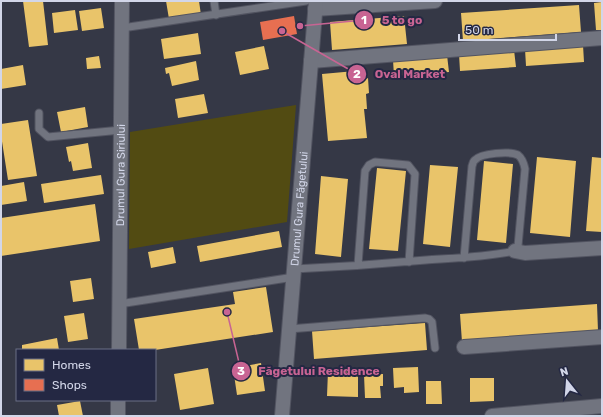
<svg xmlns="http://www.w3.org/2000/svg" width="603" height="417" font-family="Rubik,sans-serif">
<rect width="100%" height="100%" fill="#353846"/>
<path fill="#524b12" d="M296 105 287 222 129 249 130 132Z"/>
<path fill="#e9c46a" d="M23 1H43L48 45 29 47Z
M166 1H199L201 15 169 19Z
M602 2V30H596L594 3Z
M579 5 581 32 463 41 461 13Z
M101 8 104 28 82 31 79 11Z
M75 10 78 30 54 33 52 13Z
M404 16 407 44 332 50 330 22Z
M198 33 201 54 164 59 161 39Z
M583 45 584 62 526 66 525 49Z
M264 46 269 69 240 75 235 52Z
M514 50 516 67 460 71 459 54Z
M447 55 449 72 394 76 393 60Z
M99 56 101 68 87 69 86 58Z
M196 61 199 80 172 86 169 73 166 74 165 68Z
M23 65 26 85 1 89V69Z
M366 70V79L368 78 369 93 366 94 367 109H364L367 138 328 141 322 74Z
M204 94 208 113 178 118 175 99Z
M85 107 88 127 61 132 57 112Z
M28 120 37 176 8 180 1 135V124Z
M88 143 92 168 73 171 71 161 69 162 66 147Z
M537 157 576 161 570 237 530 233Z
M592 157 602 158V232L586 231Z
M484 161 513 164 506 243 477 240Z
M430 165 458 167 450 247 423 244Z
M377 168 406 171 398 251 369 249Z
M101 175 104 194 44 203 41 184Z
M321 176 348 179 341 257 315 254Z
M24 182 27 201 1 205V186Z
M95 204 100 241 1 256V218Z
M279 231 282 247 200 262 197 246Z
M173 247 176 263 151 268 148 252Z
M91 278 94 299 73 302 70 281Z
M266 287 273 332 155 350H139L134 319 235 304 233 292Z
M597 304 598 331 462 342 460 314Z
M84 313 88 339 68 342 64 316Z
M425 323 427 350 314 359 312 331Z
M57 338 59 350H22V345Z
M261 363 265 391 237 395 233 368Z
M418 367 419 392 404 393V387L394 388 393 368Z
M208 368 214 404 180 410 174 374Z
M328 371H358V397L327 396Z
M383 374V386H380L381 398H365L364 375Z
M470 378H494V401L470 402Z
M426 381H441L442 404H426Z
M80 401 83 416H59L57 405Z"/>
<path fill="#e76f51" d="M294 16 297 34 263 40 260 22Z"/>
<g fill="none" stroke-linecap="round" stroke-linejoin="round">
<g stroke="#525461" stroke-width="9">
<path id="service" d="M214 1 216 15
M122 28 306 1
M39 113V129L48 137 121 130
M358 265 365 171 369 165 375 162 408 165 415 174 409 262
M294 269C338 267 382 264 426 260 456 258 486 257 515 251L518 246 525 169C524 164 522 158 518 155 510 151 481 153 475 160 473 161 473 164 472 166L464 258
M119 304 294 277
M289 329 425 318 429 319 432 322 435 348"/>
</g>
<g stroke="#525461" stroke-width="16">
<g id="minor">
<path d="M315 9 435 1"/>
<path d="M311 61 602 38"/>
<path d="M515 251 525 253 602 248"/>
<path d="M464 347 602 337"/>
<path id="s1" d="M119 350 122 1"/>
<path d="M118 416V400"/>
<path id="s2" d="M282 416 316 1"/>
<path d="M492 416 602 406"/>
</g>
</g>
<use href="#service" stroke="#71747f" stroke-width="7"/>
<use href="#minor" stroke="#71747f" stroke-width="14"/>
</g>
<g text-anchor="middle" stroke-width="4" stroke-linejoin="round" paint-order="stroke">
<g font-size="11" fill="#d2d6e8" stroke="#242843">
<text dy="4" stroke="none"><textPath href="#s1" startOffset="175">Drumul Gura Siriului</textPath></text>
<text dy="4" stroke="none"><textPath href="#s2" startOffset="208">Drumul Gura Făgetului</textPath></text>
</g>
</g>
<path fill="none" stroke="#c86493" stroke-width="1.5" d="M300 26L364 20M282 31L357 74M227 312L241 371"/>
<g fill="#c86493" stroke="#242843" stroke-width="1.5">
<circle cx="300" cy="26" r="4"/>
<circle cx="282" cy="31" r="4"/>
<circle cx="227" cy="312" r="4"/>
<circle cx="364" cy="20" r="10"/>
<circle cx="357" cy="74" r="10"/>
<circle cx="241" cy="371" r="10"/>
</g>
<g font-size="12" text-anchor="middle" font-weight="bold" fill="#fff">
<text x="364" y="24">1</text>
<text x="357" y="78">2</text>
<text x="241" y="375">3</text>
</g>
<g font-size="12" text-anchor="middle" font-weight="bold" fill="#c86493" stroke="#242843" stroke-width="4" stroke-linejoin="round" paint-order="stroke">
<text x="402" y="24">5 to go</text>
<text x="410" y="78">Oval Market</text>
<text x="319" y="375">Făgetului Residence</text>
</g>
<rect width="603" height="417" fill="none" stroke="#d2d6e8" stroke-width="4"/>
<rect x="16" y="349" width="140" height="52" fill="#242843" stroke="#6a6e85"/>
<rect x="24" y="359" width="20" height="12" fill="#e9c46a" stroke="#6a6e85"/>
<text x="52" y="369" font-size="12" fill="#d2d6e8">Homes</text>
<rect x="24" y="379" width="20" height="12" fill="#e76f51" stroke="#6a6e85"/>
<text x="52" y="389" font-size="12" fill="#d2d6e8">Shops</text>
<g transform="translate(567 381) rotate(343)" stroke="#242843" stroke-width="3" paint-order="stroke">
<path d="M0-3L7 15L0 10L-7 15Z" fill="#d2d6e8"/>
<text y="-6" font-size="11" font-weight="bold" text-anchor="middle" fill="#d2d6e8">N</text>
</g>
<path d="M459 34v6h97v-6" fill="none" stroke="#d2d6e8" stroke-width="2"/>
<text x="465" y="34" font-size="12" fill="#d2d6e8" stroke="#242843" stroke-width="3" paint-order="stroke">50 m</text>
</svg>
